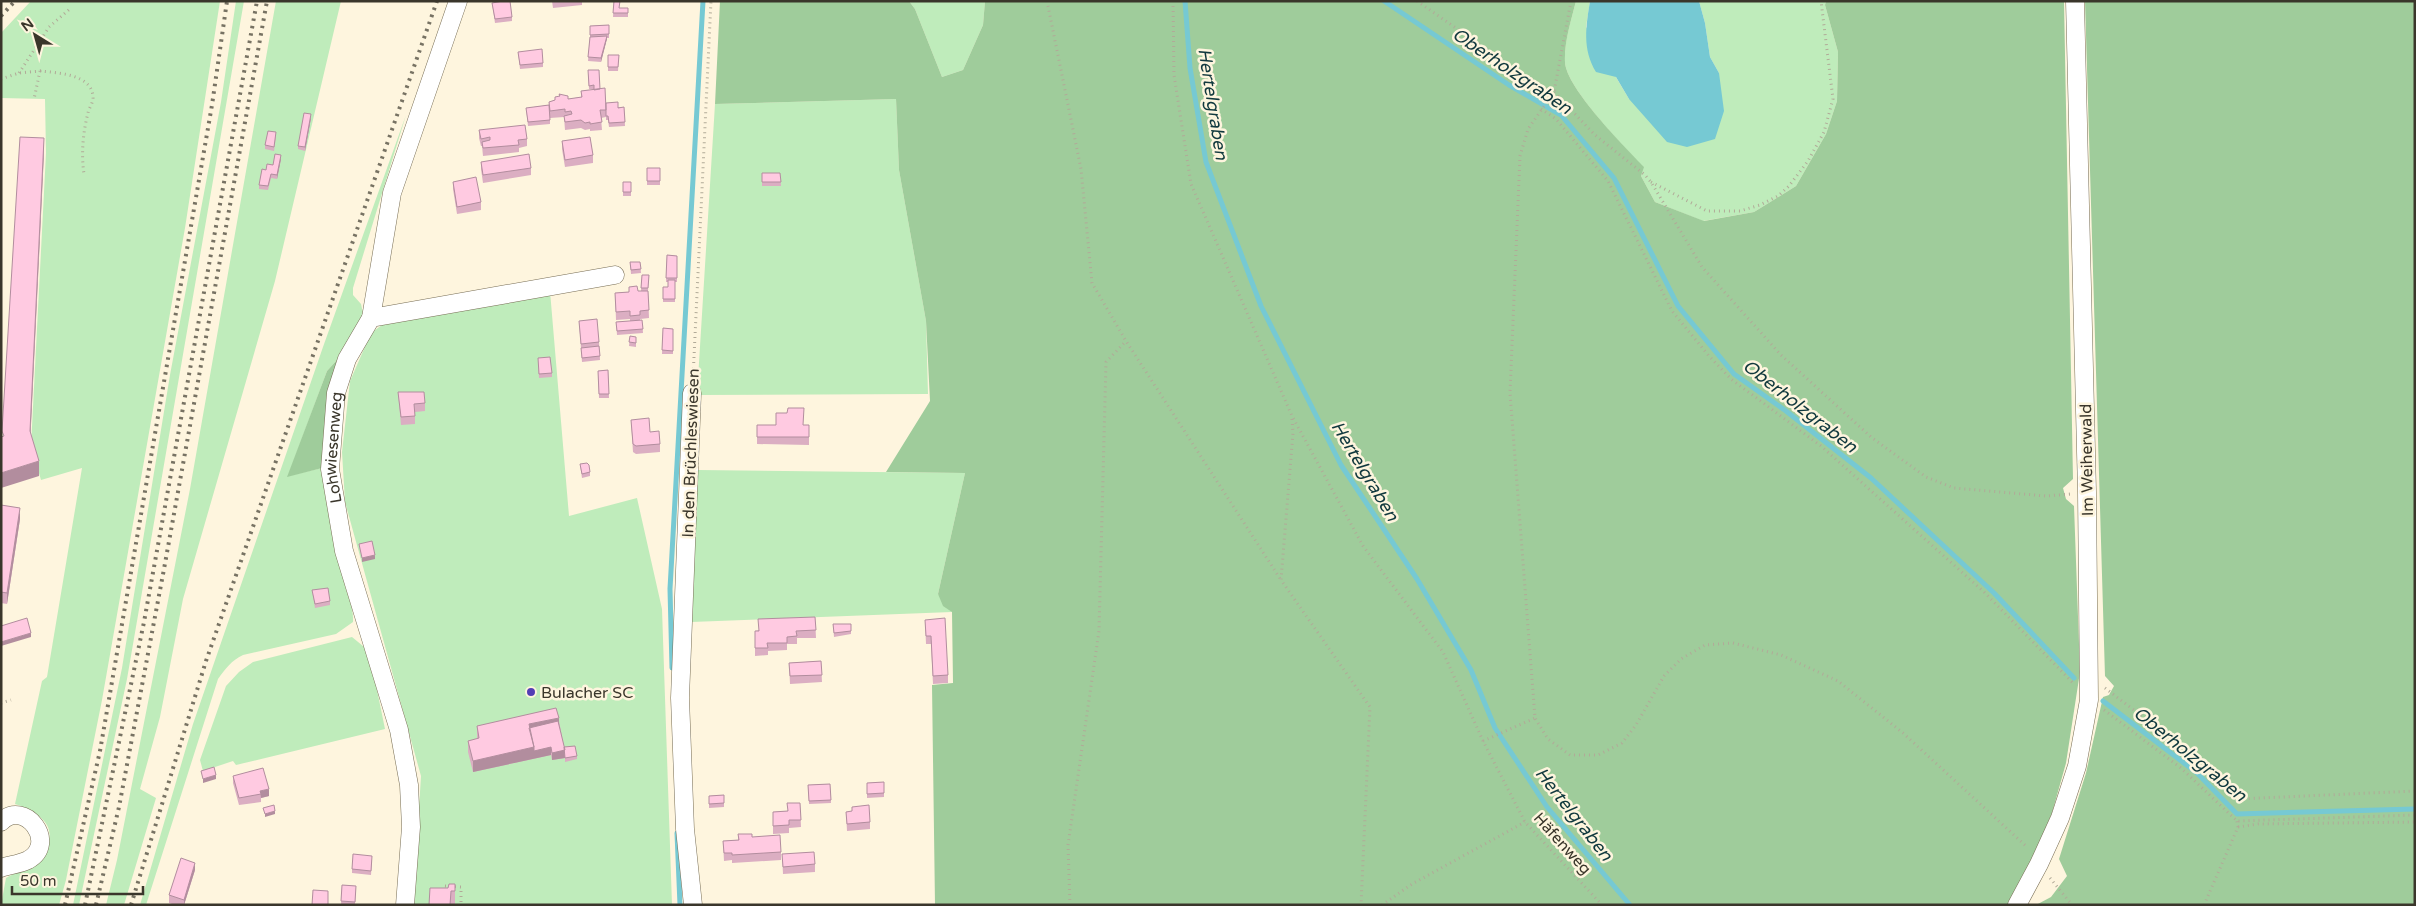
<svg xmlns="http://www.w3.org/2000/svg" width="2416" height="906" font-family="'Varela Round',sans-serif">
<rect width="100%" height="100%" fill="#fef5de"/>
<path fill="#bfecbb" d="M31 1H220L185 228 102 700 66 880 59 905H1L6 878C14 873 26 869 33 863 64 835 48 815 15 804L42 681 47 677 82 468 41 480 31 446 46 153 45 99 1 98V33Z
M236 1H244L127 679 79 905H73L122 668 170 375 221 102Z
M276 1H341L275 281 183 599 160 717 140 789 156 798 124 905H106L117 860 190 489Z
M909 1H985L983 25 963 70 942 77 915 9Z
M1576 1H1590L1586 27 1629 99 1719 73 1710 57 1705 23 1699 1H1826L1825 5 1838 52 1837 101 1826 134 1796 186 1754 212 1703 221 1655 202 1641 176 1643 167C1625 147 1566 88 1565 62 1564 42 1571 21 1576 1Z
M896 99 899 170 926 321 928 394 697 395 715 104Z
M406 115 353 288V295L361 304 363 313 360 323 346 350 327 371 288 476 326 467C331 504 336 541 343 577 346 593 354 606 353 622L336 634 243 655C231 661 226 668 218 679L146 905H140L193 724 323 347Z
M550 291 569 516 637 498 662 609 672 905H413L421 776 345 502 342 452 350 381 371 333 386 322Z
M697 470 965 473 938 594 952 612 691 622Z
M352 637 369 651 385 729 236 765 233 761 203 771 200 760 226 686 239 672 253 662Z"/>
<path fill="#9fcc9b" d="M720 1H909L915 9 942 77 963 70 983 25 985 1H1576C1571 21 1564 43 1565 62 1566 88 1625 147 1644 167L1641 176 1655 202 1704 221 1754 212 1796 186 1826 134 1837 101 1838 52 1825 5 1826 1H2064L2073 479 2063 488 2066 499 2074 506 2080 672 2066 763 2052 813 2028 871 2008 905H935L932 685 953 683 952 612 943 606 938 594 965 473 886 472 930 401 926 321 899 170 896 99 715 104Z
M2085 1H2415V905H2036L2051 897 2067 876 2059 859 2086 773 2103 697 2109 695 2114 686 2105 676Z
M346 350 326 467 287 477 327 371Z"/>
<path fill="#76c9d3" d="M1590 1H1699L1705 23 1710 57 1719 73 1724 111 1715 139 1687 147 1667 142 1629 99 1616 77 1596 72C1582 49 1586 26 1590 1Z"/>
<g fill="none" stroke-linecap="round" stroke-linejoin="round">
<path stroke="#76c9d3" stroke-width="5" d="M1185 1 1190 68 1206 162 1261 306 1341 465 1417 579 1471 670 1495 728 1547 807 1630 905
M1384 1 1509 85 1561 115 1614 178 1678 306 1734 374 1786 411 1871 478 1994 593 2074 678
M672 668 670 589 703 1
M2103 701 2197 773 2237 814 2415 809
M677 833 680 905"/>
<g stroke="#776d54" stroke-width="19">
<g id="minor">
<path d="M371 318 615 275"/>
<path d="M692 393 680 698 685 829 693 905"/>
<path d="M1 822C24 798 59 843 28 860 20 864 10 865 1 868"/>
<path id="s1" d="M405 905 411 827 409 785 399 730 344 551 330 469 336 393 347 359 371 318 392 193 458 1"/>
<path d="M2017 905 2039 864 2060 818 2077 766 2089 700 2087 492 2075 1"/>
</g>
</g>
<path stroke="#b1aa98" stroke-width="3" stroke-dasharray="1 4" stroke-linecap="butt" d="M1047 1 1081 169 1092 283 1126 341 1281 580
M1173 1 1174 75 1191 184 1292 416 1363 546 1443 652 1483 741 1525 822 1602 905
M1417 1 1538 85 1554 92 1595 135 1645 175 1651 182 1702 267 1781 355 1871 437 1926 477 1954 488 2046 496 2071 494
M1571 1 1554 92 1528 129 1520 156 1510 393 1535 718 1548 739 1570 755H1598L1622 743 1636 725 1664 676 1681 659 1705 645 1733 643 1781 655 1838 681 1903 733 2027 847
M40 71C58 73 93 74 93 98 93 103 89 108 88 113 83 132 81 154 84 174
M19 73 49 27 71 8
M1 79 19 73 40 71 34 99
M1541 109 1556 119 1608 181 1672 311 1709 356 1731 379 1821 446 1984 592 2073 683
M1651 182 1707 211H1740L1760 205 1778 196 1789 186 1808 161 1824 132 1833 99 1821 1
M693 378 711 1
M1292 419 1293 433 1281 580 1370 707 1361 905
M2105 688 2222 777 2238 799 2415 791
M1 703 11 700
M2104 710 2181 768 2237 821 2415 815
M1483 741 1535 718
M2238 827 2258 824 2415 822
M2050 878 2072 905
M445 886 461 887V905
M1070 905 1068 845 1099 631 1106 362 1126 341
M1382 905 1412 884 1525 822
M2204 905 2238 827 2237 821"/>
<use href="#minor" stroke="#fff" stroke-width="18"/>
<path stroke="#777263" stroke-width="4" stroke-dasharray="2.5 5" stroke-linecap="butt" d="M1 16 15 1
M65 905 100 751 212 105 227 1
M85 905 144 622 257 1
M96 905 119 807 164 569 267 1
M131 905 206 661 437 1"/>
</g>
<path fill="#dbaec2" d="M552 1H582V5L553 8Z
M614 1H620L619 8H628V17H613Z
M492 3 512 17V21L495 23Z
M609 25V38H607L601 62 588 61 590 37V26Z
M518 52 543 63V67L520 69Z
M608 55H619L618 71H608Z
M588 74 600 89 606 107H624L625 126 609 127 608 120H606V117L601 118 602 130 590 131V129L585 130 581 128 565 130 564 117 550 118V124L528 126 526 108 549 105V102L555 100V97H559V94L568 99 581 97V91L594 90V89H589Z
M311 118 305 151 298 149V146Z
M479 130 527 139V146L519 148V152L483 156 482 146H481L479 138Z
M276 136 274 151 265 149V145Z
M562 141 593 155V163L565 167 562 149Z
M281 159 277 179 271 178 268 190 259 189V185L266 170Z
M481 162 531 168V175L483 183 481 169Z
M647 168H660V185H647Z
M762 173H780L781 186H762Z
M453 182 481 202V210L457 214 453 189Z
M623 182H631V196H623Z
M667 255 677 256V282H675V302H663V287H668V282H666Z
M630 262H640L641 273 631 274Z
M642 275H649L648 291 649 318 640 319V320H642L643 333 617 335 616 322 630 321V319L616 320 615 293 641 291Z
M579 321 599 342 600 360 582 362Z
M663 328 673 329V354H662Z
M630 336 636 340V347L629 346Z
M538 362 552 373V377L539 378Z
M608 370 609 398H599L598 371Z
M398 392 425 403V411L415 412V424L401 425Z
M631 420 650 432 660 444V452L636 454 633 452Z
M757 425H809V445L757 444Z
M580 464 590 472V476L582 478Z
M1 505 20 519 7 604 1 603Z
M312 590 330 601V605L315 608Z
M815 617 816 638H797V644H787V650L768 651V655L755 656V631Z
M925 620 948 675V683L933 684 931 644H926Z
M833 624 851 631V634L834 637Z
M821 661 822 682 790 684 789 663Z
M559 721 564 747 577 756V759L565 762V758L552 760 551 755 473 772 468 752V741L477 739V726Z
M233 776 269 796 261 798V802L239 805 233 783Z
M884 782V797L867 798V783Z
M830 784 831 803 809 804 808 785Z
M724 795V807L709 808V796Z
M800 803 801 827 789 828V833L773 834V812L787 811Z
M852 811 870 822V829L847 831 846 812Z
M738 834 752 837 781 852V860L732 863V860L724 861 723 841 738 840Z
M782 854 815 864V872L783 874Z
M372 860 371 875 352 873V869Z
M195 870 184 905H175L169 903V895Z
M455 884V905H429Z
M342 885 356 886 355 905H341Z"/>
<path fill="#b28d9e" d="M607 36V39L601 62V58Z
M311 114V118L305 151V147Z
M44 138V153L30 446V431Z
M281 155V159L277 179V175Z
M39 461V476L1 488V473Z
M20 508V519L7 604V593Z
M375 555V559L362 562V558Z
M31 633V637L1 646V642Z
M559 718V729L530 735 529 724Z
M534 747H551V755L473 772V761Z
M565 750V758L552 760V753Z
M216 775V779L203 783V779Z
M269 789V796L261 798 260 791Z
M275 811V814L265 817V814Z
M195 863V870L184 905V900Z"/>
<path fill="#ffcae1" stroke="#b28d9e" d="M503 1H510L512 17 495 19 492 3Z
M614 1H620L619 8H628V13H613Z
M609 25V34L590 35V26Z
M607 36 601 58 588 57 590 37Z
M542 49 543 63 520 65 518 52Z
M608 55H619L618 67H608Z
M588 70H599L600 89 594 90V85L589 86Z
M605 88 606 110H600L602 122 590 124V122L585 123 581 120 565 122 564 116 572 114 571 111 565 112V109L550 111 549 102 555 100V97L560 96 559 94 568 96V99L582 97 581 91Z
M618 102V108L624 107 625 122 609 123 608 116H606V103Z
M549 105 550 120 528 122 526 108Z
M304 113 311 114 305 147 298 146Z
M525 125 527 139 518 140 519 145 483 148 482 142 490 140V137L481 139 479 130Z
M268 131 276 132 274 147 265 145Z
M20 137 44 138 30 431 39 461 1 473V437L4 436 2 431Z
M590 137 593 155 565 160 562 141Z
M275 154 281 155 277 175 271 174 268 186 259 185 262 169 266 170 267 164 273 165Z
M529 154 531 168 483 175 481 162Z
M647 168H660V181H647Z
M762 173H780L781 182H762Z
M476 177 481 202 457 207 453 182Z
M623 182H631V192H623Z
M667 255 677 256V278H666Z
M630 262H640L641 269 631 270Z
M642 275H649L648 288H641Z
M668 280H675V299H663V287H668Z
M637 286 638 291H648L649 310 640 311V315L630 316V311L616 312 615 293 629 292V287Z
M597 319 599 342 581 344 579 321Z
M642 320 643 329 617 331 616 322Z
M663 328 673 329V351L662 350Z
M630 336 636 337V343L629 342Z
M599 346 600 356 582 358 581 348Z
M550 357 552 373 539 374 538 358Z
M608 370 609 394H599L598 371Z
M398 392H424L425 403 414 404 415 416 401 417Z
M788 408H804L803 425H809V437H757V425H776V413H787Z
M649 418 650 432 659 431 660 444 636 446 633 444 631 420Z
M587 463 589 465 590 472 582 474 580 464Z
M1 505 20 508 7 593 1 592Z
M372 541 375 555 362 558 359 544Z
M328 588 330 601 315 604 312 590Z
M815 617 816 630 796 631 797 636 787 637V643H767L768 648H755V631H759L758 619Z
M27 618 31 633 1 642V626Z
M945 618 948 675 933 676 931 636H926L925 620Z
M833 624H851V631L834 633Z
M821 661 822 675 790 676 789 663Z
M556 708 559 718 529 724 534 747 473 761 468 741 479 738 477 726Z
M558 721 565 750 552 753 551 747 534 751V747L529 728Z
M575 746 577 756 565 758 564 747Z
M214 767 216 775 203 779 201 771Z
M263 768 269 789 260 791 261 794 239 798 233 776Z
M884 782V793L867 794V783Z
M830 784 831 800 809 801 808 785Z
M724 795V803L709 804V796Z
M787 803H800L801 820H789V825L773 826V812L788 811Z
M274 805 275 811 265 814 263 808Z
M869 805 870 822 847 824 846 812 852 811V807Z
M738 834H752V837L780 835 781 852 732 855V853H724L723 841 739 840Z
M814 852 815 864 783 867 782 854Z
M353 854 372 856 371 871 352 869Z
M181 858 195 863 184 900 169 895Z
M449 884H455V891H451L450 905H429L430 888H448Z
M342 885 356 886 355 902 341 901Z
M313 890 328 891V905H312Z"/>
<circle fill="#533eb5" stroke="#fef5de" stroke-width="2" cx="531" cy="692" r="5"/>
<g text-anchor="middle" stroke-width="5" stroke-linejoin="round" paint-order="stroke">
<g font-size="16" fill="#3a362b" stroke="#fef5de">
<text dy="6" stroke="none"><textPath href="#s1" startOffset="468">Lohwiesenweg</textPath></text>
<text transform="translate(690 453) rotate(-88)" y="6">In den Brüchleswiesen</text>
<text transform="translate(2086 460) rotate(-91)" y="6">Im Weiherwald</text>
<text transform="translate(1563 843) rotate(48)" y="6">Häfenweg</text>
</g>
<g font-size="16" fill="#3a362b" stroke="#fef5de" text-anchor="start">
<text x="541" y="698">Bulacher SC</text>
</g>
<g font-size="18" font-style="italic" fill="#11393e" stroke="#fef5de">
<text transform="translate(1512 71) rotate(34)" y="6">Oberholzgraben</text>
<text transform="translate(1213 104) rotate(81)" y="6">Hertelgraben</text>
<text transform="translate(1800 406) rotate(38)" y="6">Oberholzgraben</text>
<text transform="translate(1365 471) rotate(59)" y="6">Hertelgraben</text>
<text transform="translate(2190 754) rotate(39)" y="6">Oberholzgraben</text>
<text transform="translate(1574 814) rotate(52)" y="6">Hertelgraben</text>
</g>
</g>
<rect width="2416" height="906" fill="none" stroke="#3a362b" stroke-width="5"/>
<g transform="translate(35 35) rotate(323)" stroke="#fef5de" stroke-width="4" paint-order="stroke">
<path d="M0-4L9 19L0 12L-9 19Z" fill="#3a362b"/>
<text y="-8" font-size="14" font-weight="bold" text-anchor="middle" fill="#3a362b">N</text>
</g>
<path d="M12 886v8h131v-8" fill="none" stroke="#3a362b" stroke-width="2.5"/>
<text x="20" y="886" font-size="15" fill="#3a362b" stroke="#fef5de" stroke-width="4" paint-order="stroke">50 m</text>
</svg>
